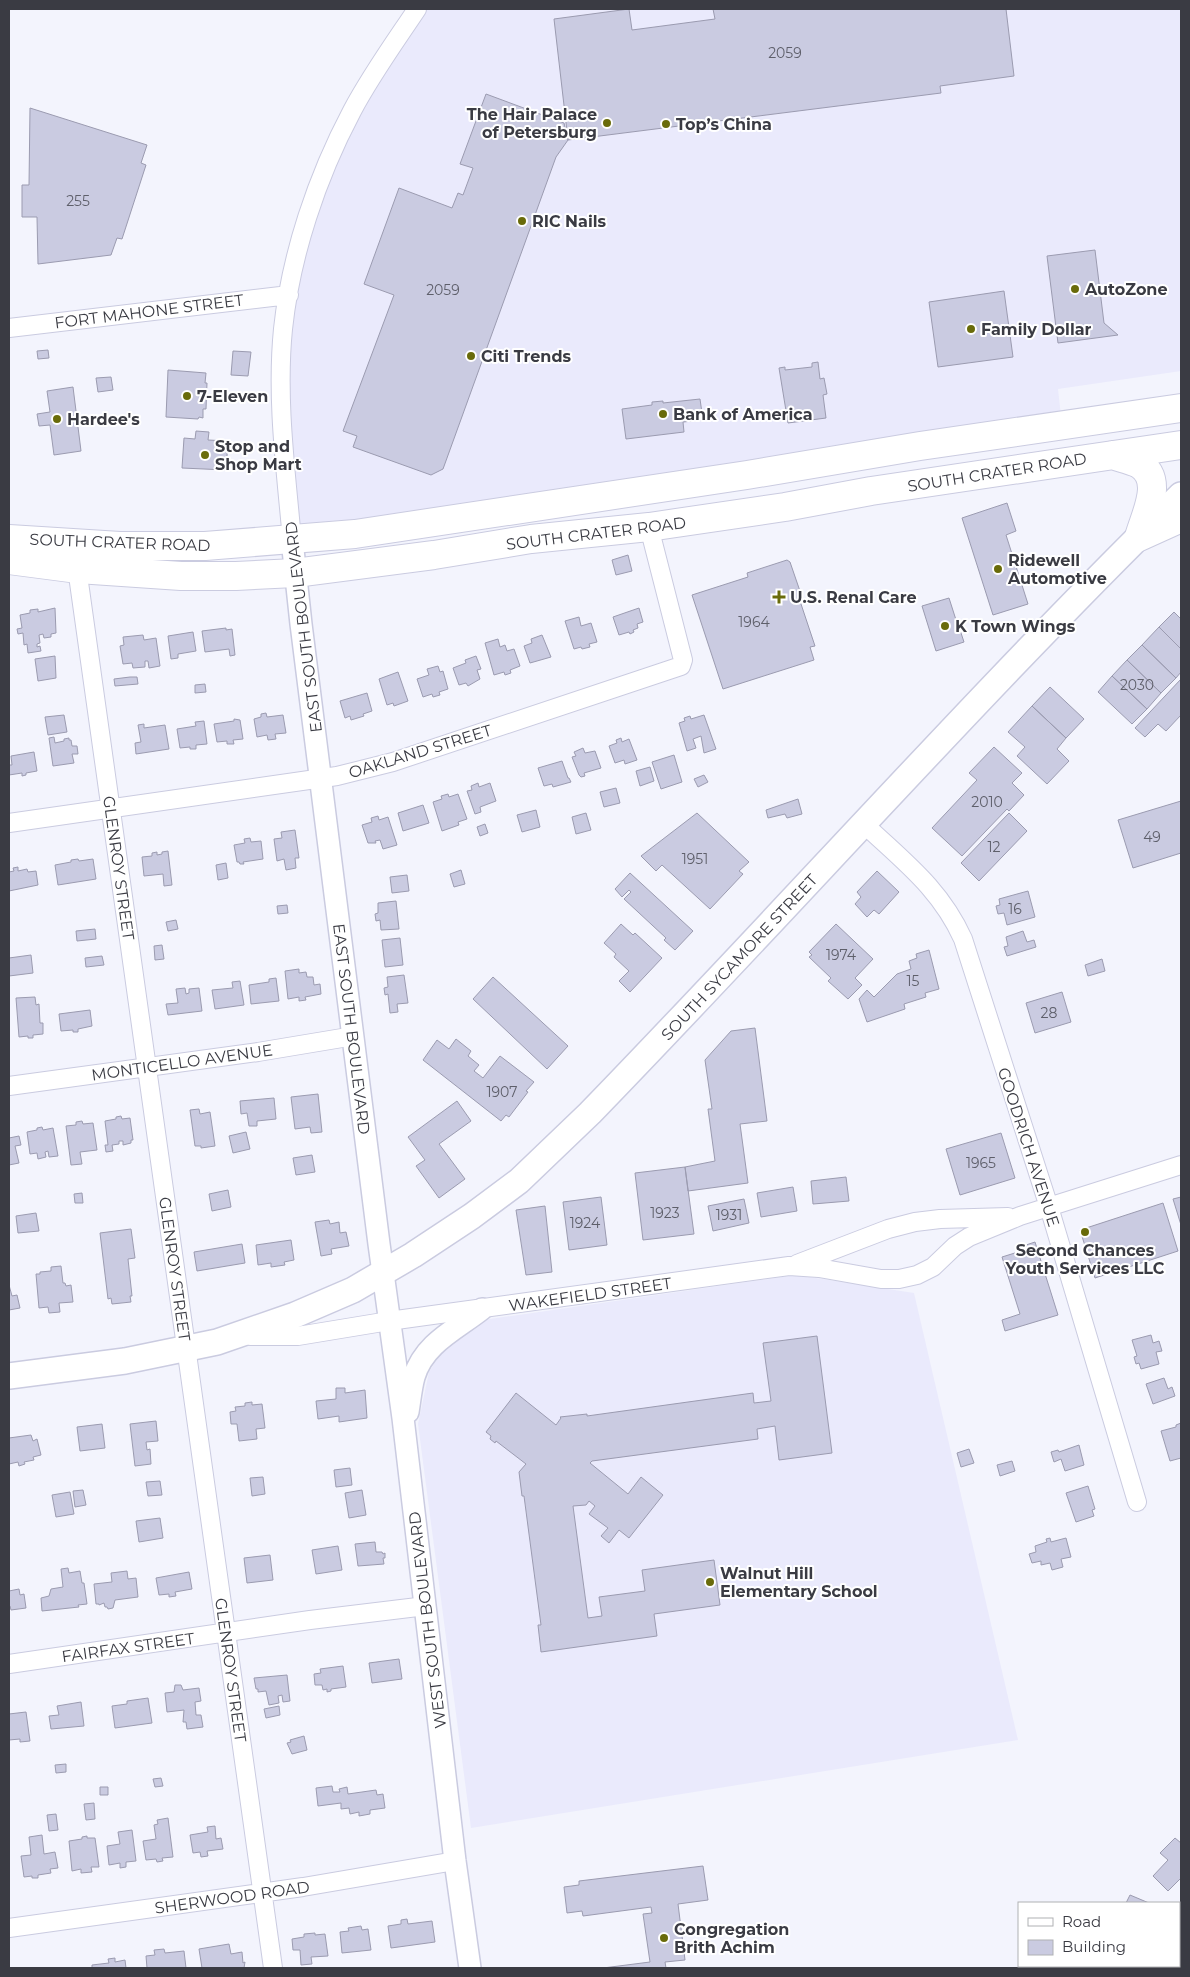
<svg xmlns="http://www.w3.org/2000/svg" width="1190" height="1977" font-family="Montserrat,sans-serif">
<rect width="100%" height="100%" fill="#f3f4fd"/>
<path fill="#eaeafc" d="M417 9H1181V371L1058 389 1062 425 292 540 283 329 334 148Z
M796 1275 914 1293 1018 1740 471 1828 418 1424 429 1372 446 1345 483 1320Z"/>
<path fill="#cacbe1" stroke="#9b9bb0" d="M629 9 632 30 715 19 713 9H1006L1014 76 940 86 941 93 568 140 554 19Z
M486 94 564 123 568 140 556 157 443 469 431 475 353 447 357 436 343 431 394 295 364 284 399 188 452 208 458 193 463 195 473 168 460 164Z
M30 108 147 145 141 163 146 165 122 239 117 238 111 255 38 264 37 217H22V185H29Z
M1095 250 1104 323 1118 335 1058 343 1047 256Z
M1004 291 1013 357 938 367 929 302Z
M48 350 49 358 38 359 37 351Z
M233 351 251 352 248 376 231 375Z
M818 362 820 379 824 378 827 394 823 395 826 418 788 423 779 368 785 367V370L812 367V363Z
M168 370 206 373 205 383H207L206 409H203V418L199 417 198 419 166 417Z
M111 377 113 390 98 392 96 378Z
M73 387 81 451 54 455 50 425 39 426 37 414 50 412 47 391Z
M700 399 703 420 683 422 684 432 626 439 622 409 652 405V402L663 401V403Z
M196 431 209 432 208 440 228 441 226 470 182 468 184 438 195 439Z
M1007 503 1016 531 1006 535 1028 604 993 615 962 518Z
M628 555 632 571 616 575 612 560Z
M787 560 790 562 802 597 799 598 815 646 810 647 814 660 723 689 692 595 748 577 747 573Z
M949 598 957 623 961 622 963 628 960 630 964 642 936 651 922 606Z
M55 608 56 633 51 634V637L44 638 43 634 39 635 40 643 37 644V647L40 646 41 651 28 653 27 644 24 645 23 633 18 634 17 629 22 628 20 615 30 613V610L38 609V612Z
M639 608 643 622 637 624 638 628 633 630 634 632 630 634 629 632 619 635 613 617Z
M1174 612 1181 619V649L1159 627Z
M579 617 581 626 591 623 597 642 589 644 590 647 582 649 581 647 574 649 565 621Z
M1159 627 1181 649V672L1176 678 1142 645Z
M226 628V630L232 629 235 655 230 656 229 649 205 652 202 631Z
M193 632 196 651 178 654V658L171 659 168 636Z
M143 635 144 640 156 638 160 666 149 668 148 661H145V667L133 668 132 663 123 664 120 646 124 645 123 637Z
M542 635 551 657 530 663 524 646 532 643 531 639Z
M498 639 500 647 505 645 507 651 514 649 520 666 510 670 511 673 505 675 504 672 494 675 485 643Z
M1142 645 1176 678 1161 693 1127 660Z
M55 656 56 678 38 681 35 659Z
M476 656 481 669 477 670 480 679 468 686 466 683 459 685 453 668 466 663 465 660Z
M1127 660 1161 693 1147 709 1112 676Z
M438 666 440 672 443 671 448 689 439 692 440 695 433 697 432 694 423 697 417 679 429 675 427 669Z
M398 672 408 701 394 706 393 703 387 705 379 679Z
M1112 676 1147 709 1132 724 1098 692Z
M130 677H137L138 684 115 686 114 679Z
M1181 679V715L1166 731 1158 724 1145 737 1135 728Z
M205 684 206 692 195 693V685Z
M1050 687 1084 719 1066 738 1032 706Z
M367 693 372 711 363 714 364 716 351 720 350 716 345 718 340 701Z
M1032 706 1066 738 1057 749 1069 761 1047 784 1017 756 1025 747 1008 732Z
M266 713 267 717 283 715 286 733 275 734 276 739 268 740 267 735 257 737 254 719 261 717V714Z
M64 715 67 732 48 735 45 717Z
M704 715 716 749 704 753 701 736 693 739 696 748 687 751 679 723 685 721 684 718 690 716 691 719Z
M234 719 240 720 243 739 233 740 234 744H227V741L217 742 214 724 234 721Z
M204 721 207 744 196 745V749H190V747L180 748 177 729 196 726 195 722Z
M144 724V728L165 725 169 749 136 754 135 743 141 742 138 725Z
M54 737 55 743 64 741V739L69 738V740H71L72 746H77L78 754H72L74 763 53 766 49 738Z
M621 738 622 742 629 739 637 760 625 764 624 760 615 763 609 746 617 743 616 740Z
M994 747 1022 773 1012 783 1024 795 1009 811 1007 809 962 856 932 828 977 780 969 773Z
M583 748 585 753 595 751 601 768 584 773 585 776 581 777 579 775 572 757 576 756 574 752Z
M34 752 37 771 26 773V775L22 776V773L9 775V765H12L11 756Z
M674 755 682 782 661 789 652 762Z
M562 761 568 778H569L571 782 553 787 552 784 544 786 538 768Z
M650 767 654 781 640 786 636 771Z
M704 775 708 782 698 787 694 779Z
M478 783 479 787 490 783 496 801 480 807 481 812 475 814 467 791 472 790 471 786Z
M616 788 620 803 604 807 600 792Z
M448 794 449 797 458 794 467 819 458 822 459 825 442 831 433 802 442 799 441 796Z
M798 799 802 814 787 818 785 814 768 818 766 810Z
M1181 801V853L1133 868 1118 820Z
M423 805 429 823 403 831 398 813Z
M536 810 540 827 522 832 517 815Z
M586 813 591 830 576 834 572 817Z
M697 813 749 862 739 871 743 874 710 909 662 865 656 871 641 856Z
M1009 813 1027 831 979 881 961 863Z
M378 816 379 820 388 817 397 845 383 849 380 840 375 841 376 843H368L362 825 372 822 371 818Z
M485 824 488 833 480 836 477 827Z
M295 830 299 858H295L296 868 286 870 284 859 277 861 274 839 282 838 281 832Z
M250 838 251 842 261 841 263 859 243 862 244 864H240L239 862H237L234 845 245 843 244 839Z
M168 851 172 885 164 886 163 874 144 876 142 857 152 856V853L157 852V855L162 854V852Z
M78 859 79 861 93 859 96 879 58 885 55 865 71 862V860Z
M226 863 228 878 218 880 216 865Z
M18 867V871L27 869 28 872 36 871 38 885 9 891V872L14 871 13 868Z
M461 870 465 884 454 887 450 874Z
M877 871 899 892 879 914 874 910 867 917 855 904 861 897 857 892Z
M630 873 693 931 675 950 664 940 666 938 624 899 631 892 629 890 622 897 615 889Z
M407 875 409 891 392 893 390 877Z
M1028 891 1035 917 1007 925 1004 913 998 914 996 906 1000 905 999 899Z
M396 901 399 929 381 930 380 920 376 921 375 914 378 913V903Z
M287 905 288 913 278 914 277 906Z
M176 920 178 929 168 931 166 922Z
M621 924 633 935 635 933 662 958 630 992 619 981 629 971 614 957 616 954 604 943Z
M836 924 873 959 855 978 862 985 848 999 828 981 831 978 809 957 812 955 809 952Z
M95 929 96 939 77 941 76 931Z
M1023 931 1027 942 1034 940 1036 947 1007 956 1004 947 1008 946 1006 937Z
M400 938 403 965 385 967 382 940Z
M162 945 164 959 155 960 154 946Z
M929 950 939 989 925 993 926 997 904 1004 905 1009 867 1022 859 999 867 990 874 997 897 974 911 969 909 961 917 958 916 954Z
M31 955 33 973 9 976V958Z
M102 956 104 965 86 967 85 958Z
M1102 959 1105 971 1088 976 1085 965Z
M299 969V973L306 972 307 977H313L314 985 320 984 321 994 305 997 306 1000 299 1001V997L288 999 285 971Z
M404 975 408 1003 397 1004 398 1012 390 1013 388 994 385 995 384 988 388 987 387 977Z
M493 977 568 1046 547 1069 473 999Z
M276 978 279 1001 251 1004 249 985 269 982V979Z
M240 981 244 1005 215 1009 212 990 233 988 232 982Z
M185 988 186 994 189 993V989L199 988 202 1011 168 1015 166 1004 178 1003 176 989Z
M1062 992 1071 1022 1035 1033 1026 1003Z
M35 997 36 1005 39 1004 40 1023H43V1034L33 1035V1038H28V1036L19 1037 16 998Z
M90 1010 92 1026 78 1029V1032H73V1030L61 1031 59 1014Z
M755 1028 767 1121 740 1124 748 1183 688 1191 685 1167 715 1161 708 1109H712L705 1060 731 1031Z
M456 1039 471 1051 468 1056 479 1065 474 1071 483 1078 500 1056 534 1082 526 1091 528 1092 509 1117 506 1115 501 1121 423 1060 437 1040 449 1049Z
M318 1094 322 1132 311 1133 310 1127 295 1129 291 1097Z
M274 1098 276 1119 257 1121V1126H249L247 1113 241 1114 240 1101Z
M457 1101 471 1121 439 1144 465 1179 439 1198 416 1166 425 1160 408 1137Z
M199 1109 200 1114 210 1112 215 1146 201 1148V1146H195L190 1110Z
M121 1116 122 1119 130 1118 133 1140H131V1143L123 1145V1141H119V1144L112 1145 113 1151 106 1152 105 1145H108L105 1121 116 1119V1117Z
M82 1121 83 1124 93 1123 97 1150 80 1152 82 1164 71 1165 66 1126 76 1125V1122Z
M42 1127 43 1130 53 1128 58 1156 49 1157 48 1151 45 1152 46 1157 38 1159 37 1153 30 1154 27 1132 37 1130V1128Z
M246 1132 250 1149 233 1153 229 1136Z
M1001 1133 1015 1178 960 1195 946 1149Z
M19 1136 21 1145 15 1146 19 1163 9 1165V1138Z
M312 1155 315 1172 296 1175 293 1158Z
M685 1167 694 1234 643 1240 635 1173Z
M846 1177 849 1201 813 1204 811 1181Z
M793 1187 797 1211 761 1217 757 1193Z
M228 1190 231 1207 212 1211 209 1194Z
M82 1193 83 1203H75L74 1194Z
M601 1197 607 1245 569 1250 563 1202Z
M1181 1197V1225L1173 1199Z
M744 1199 749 1223 713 1231 708 1206Z
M1163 1203 1178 1251 1095 1278 1080 1230Z
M545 1206 552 1272 526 1275 516 1210Z
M36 1213 39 1231 18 1233 16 1216Z
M329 1220 330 1224 339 1222 340 1233 346 1232 349 1246 331 1249 332 1254 321 1256 315 1222Z
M131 1229 135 1258 128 1259 132 1296H130L131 1302 112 1304 111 1298 108 1299 100 1233Z
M291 1240 294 1260 284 1262 285 1265 271 1267V1263L258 1265 256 1245Z
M1035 1242 1058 1315 1005 1331 1002 1320 1020 1314 1002 1257 1018 1252 1017 1248Z
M242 1244 245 1263 197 1271 194 1252Z
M61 1266 63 1283H65L66 1286 71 1285 73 1302 59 1303 60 1312 49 1313 48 1307 39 1308 36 1274H40V1272L51 1271V1267Z
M9 1285 12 1296 17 1295 20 1308 9 1310Z
M1151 1335 1153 1343 1159 1341 1162 1351 1156 1352 1159 1364 1141 1369 1139 1363 1136 1364 1134 1357 1137 1356 1132 1340Z
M817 1336 832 1453 779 1460 775 1426 757 1429 758 1439 592 1461 590 1463 628 1494 641 1477 663 1495 629 1538 619 1530 609 1543 601 1536 608 1528 589 1514 595 1506 589 1501 586 1505 573 1506 588 1618 602 1616 599 1597 645 1591 642 1570 714 1560 720 1605 654 1614 657 1636 541 1652 538 1625H541L524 1496H522L519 1472 526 1464 496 1441 495 1443 490 1439 491 1436 486 1432 516 1393 556 1425 561 1418 560 1417 587 1414V1416L753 1393 754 1403 771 1401 763 1343Z
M1164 1378 1168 1389 1172 1387 1175 1396 1153 1404 1146 1384Z
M336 1388H345V1393L365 1390 367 1418 339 1422V1416L318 1419 316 1401 336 1399Z
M252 1402V1405L262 1404 265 1428 256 1429 257 1439 239 1441 237 1424H231L230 1412 236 1411 235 1407 245 1406V1403Z
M156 1421 158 1441 146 1442 147 1450 150 1449 151 1464 135 1466 130 1424Z
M1181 1423V1458L1170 1461 1161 1431 1176 1427V1425Z
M102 1424 105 1448 80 1451 77 1427Z
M31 1435 33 1441 37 1439 41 1455 33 1457 34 1460 24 1462 25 1464 19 1466 18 1462 9 1464V1438Z
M1079 1445 1084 1465 1065 1471 1061 1459 1054 1462 1051 1452 1058 1450 1059 1452Z
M969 1449 974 1463 961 1467 957 1453Z
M1012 1461 1015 1471 1000 1476 997 1465Z
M350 1468 352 1485 336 1487 334 1470Z
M263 1477 265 1494 252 1496 250 1478Z
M160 1481 162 1495 148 1496 146 1482Z
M1088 1486 1095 1509 1092 1510 1094 1516 1076 1522 1066 1493Z
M83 1490 86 1505 75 1507 73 1491Z
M362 1490 366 1515 349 1518 345 1493Z
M70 1492 74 1514 56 1517 52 1495Z
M160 1518 163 1538 139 1542 136 1521Z
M1050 1538 1051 1542 1066 1538 1071 1557 1061 1559 1063 1567 1052 1570 1050 1563 1041 1565V1561L1032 1563 1029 1554 1036 1552 1035 1546 1047 1542 1046 1539Z
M375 1542 376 1552H382L383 1554 385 1553V1558H383L384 1564 358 1566 355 1544Z
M338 1546 342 1570 316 1574 312 1550Z
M270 1555 273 1580 247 1583 244 1558Z
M68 1568 69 1573 80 1571 82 1583H84L87 1604 78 1605 79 1607 42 1611 41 1598 49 1596 51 1589 63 1587 61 1569Z
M127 1571 128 1579 136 1578 138 1597 115 1600 113 1608 108 1609 107 1607H105L104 1603 99 1605V1604H96L94 1584 112 1582 111 1573Z
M189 1572 192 1589 175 1592 176 1596 169 1597V1594L159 1595 156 1578Z
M19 1589 20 1595 24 1594 26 1608 11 1610 10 1606 9 1607V1591Z
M399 1659 402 1679 372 1683 369 1663Z
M343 1666 346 1687 331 1689V1691L327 1692V1689L323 1690 322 1685H315L314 1674 321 1673 320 1669Z
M287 1675 290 1701 283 1702 282 1695 278 1696 279 1703 269 1705 266 1691 258 1692V1689H256L254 1678Z
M175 1685H181L183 1690 199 1688 201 1701 195 1702 196 1715H201L203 1727 187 1729 186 1722H183L184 1710 167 1712 165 1693 174 1692Z
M148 1698 152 1723 115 1728 112 1706 127 1704V1701Z
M81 1702 84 1726 51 1729 49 1716 59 1715 57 1706Z
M279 1706 280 1715 266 1718 264 1709Z
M26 1712 30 1741 20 1742V1739L9 1740V1714Z
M304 1736 307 1750 292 1754 287 1743 291 1742 290 1740Z
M66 1764V1772L56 1773 55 1765Z
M161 1778 163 1786 155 1787 153 1779Z
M332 1786 333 1792H340L339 1789 347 1787 348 1794 376 1790 377 1795 383 1794 385 1808 370 1810V1814L359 1816V1812L350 1814 349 1808 341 1809V1803L318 1806 316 1788Z
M100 1787H108V1795H100Z
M94 1803 95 1819 86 1820 84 1804Z
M56 1814 58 1830 49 1831 47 1815Z
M168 1818 173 1857 162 1858 163 1861 157 1862 156 1859 146 1860 143 1841 156 1839 154 1825 158 1824 157 1820Z
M215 1826 216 1839 221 1838 223 1849 207 1851 208 1856 201 1857 200 1852 193 1853 190 1835 208 1832 207 1827Z
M132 1830 136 1861 126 1862V1867L120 1868V1863L109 1865 107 1846 120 1844 118 1832Z
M42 1835 44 1854 55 1852 58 1868 50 1869 51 1873 38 1875V1878H32V1876L24 1877 21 1856 31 1855 29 1837Z
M87 1836V1838H95L99 1867H91L92 1872 81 1873V1869L72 1871 69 1841 82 1839V1837Z
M1175 1838 1181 1843V1878L1168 1891 1153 1876 1168 1860 1160 1853Z
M703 1866 708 1900 678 1904 685 1960 665 1962 666 1968H603L650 1962 643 1914 652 1913 651 1907 583 1916 582 1911 567 1913 564 1887 579 1885V1881Z
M1130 1895 1149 1903H1126Z
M407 1919 408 1924 432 1921 435 1942 391 1948 388 1926 401 1924V1920Z
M361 1926 362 1930 368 1929 371 1950 342 1953 340 1932 349 1931 348 1928Z
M315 1933V1935L325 1934 328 1956 311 1957 312 1964 301 1965 300 1950H293L292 1939 304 1937V1934Z
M229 1944 231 1954 242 1952 243 1963 245 1962 244 1968H202L199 1949Z
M164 1949 165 1953 184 1951 186 1968H147L146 1956 155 1955 154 1950Z
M115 1958V1962L125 1960 126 1968H92V1965L109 1963 108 1959Z"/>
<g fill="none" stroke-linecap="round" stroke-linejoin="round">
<g stroke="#cacbe0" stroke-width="20">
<path id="minor" d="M9 328 289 295
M292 540C286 471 276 399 283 329 291 254 317 177 352 111 371 75 395 42 417 9
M76 561 273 1968
M9 823 337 776 393 762 681 666 683 660 649 527
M864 824C903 861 940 888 963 939L1049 1207 1137 1502
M9 1086 258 1052 354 1036
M797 1264 888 1229 915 1222 940 1219 1008 1217
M250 1336H298L389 1321 789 1266 819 1268 881 1279H899L917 1275 933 1267 955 1246 969 1237 1020 1216 1181 1165
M9 1664 310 1620 426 1606
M9 1928 303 1887 455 1861"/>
</g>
<g stroke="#cacbe0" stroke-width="24">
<path id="tertiary" d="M292 540 301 624 379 1244 403 1418 455 1861 470 1968
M408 1412C410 1400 411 1388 414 1377 424 1343 457 1329 482 1309"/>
</g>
<g stroke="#cacbe0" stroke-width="28">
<path id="secondary" d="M9 1376 125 1361 217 1342 295 1315 353 1290 413 1255 472 1216 519 1181 590 1113C789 908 978 694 1181 495"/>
</g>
<g stroke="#cacbe0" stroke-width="30">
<path id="primary" d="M1112 455C1121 458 1131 460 1139 464 1165 479 1145 515 1139 537
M1139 537 1181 518
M9 539 120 546H205L355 534 747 475 920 446 1181 408
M9 560 78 569 181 576H236L295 573 434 555 531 539 649 527 785 507 871 491 1181 445"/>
</g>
<use href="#minor" stroke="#fff" stroke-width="18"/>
<use href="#tertiary" stroke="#fff" stroke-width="21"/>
<use href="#secondary" stroke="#fff" stroke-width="25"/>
<use href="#primary" stroke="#fff" stroke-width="28"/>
</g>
<g fill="#696b0a" stroke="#fff" stroke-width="2">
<circle cx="607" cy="123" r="5"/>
<circle cx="666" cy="124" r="5"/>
<circle cx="522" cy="221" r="5"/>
<circle cx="1075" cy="289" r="5"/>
<circle cx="971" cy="329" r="5"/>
<circle cx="471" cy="356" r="5"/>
<circle cx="187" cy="396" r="5"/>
<circle cx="663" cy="414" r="5"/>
<circle cx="57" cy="419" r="5"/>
<circle cx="205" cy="455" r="5"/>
<circle cx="998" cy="569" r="5"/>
<path d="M776.5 589.5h5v5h5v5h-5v5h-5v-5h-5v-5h5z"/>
<circle cx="945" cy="626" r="5"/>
<circle cx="1085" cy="1232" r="5"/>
<circle cx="710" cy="1582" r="5"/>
<circle cx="664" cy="1938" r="5"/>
</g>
<g text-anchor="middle" stroke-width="4" stroke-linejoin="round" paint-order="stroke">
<g font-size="14" fill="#5e5f6a">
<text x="785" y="58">2059</text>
<text x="78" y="206">255</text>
<text x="443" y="295">2059</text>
<text x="754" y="627">1964</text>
<text x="1137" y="690">2030</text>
<text x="987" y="807">2010</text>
<text x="1152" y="842">49</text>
<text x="994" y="852">12</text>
<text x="695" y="864">1951</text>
<text x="1015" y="914">16</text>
<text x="841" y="960">1974</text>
<text x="913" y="986">15</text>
<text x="1049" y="1018">28</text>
<text x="502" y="1097">1907</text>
<text x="981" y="1168">1965</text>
<text x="665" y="1218">1923</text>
<text x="729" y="1220">1931</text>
<text x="585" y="1228">1924</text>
</g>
<g font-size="16" font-weight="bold" fill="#3a3b43" stroke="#fff" text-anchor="start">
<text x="597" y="120" text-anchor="end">The Hair Palace<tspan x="597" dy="18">of Petersburg</tspan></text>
<text x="676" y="130">Top’s China</text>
<text x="532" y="227">RIC Nails</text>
<text x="1085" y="295">AutoZone</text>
<text x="981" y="335">Family Dollar</text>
<text x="481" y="362">Citi Trends</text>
<text x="197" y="402">7-Eleven</text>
<text x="673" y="420">Bank of America</text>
<text x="67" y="425">Hardee's</text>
<text x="215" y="452">Stop and<tspan x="215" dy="18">Shop Mart</tspan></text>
<text x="1008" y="566">Ridewell<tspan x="1008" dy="18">Automotive</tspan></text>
<text x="790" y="603">U.S. Renal Care</text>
<text x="955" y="632">K Town Wings</text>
<text x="1085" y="1256" text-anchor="middle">Second Chances<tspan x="1085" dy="18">Youth Services LLC</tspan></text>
<text x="720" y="1579">Walnut Hill<tspan x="720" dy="18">Elementary School</tspan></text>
<text x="674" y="1935">Congregation<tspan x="674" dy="18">Brith Achim</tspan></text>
</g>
<g font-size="16" fill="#3a3b43" stroke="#fff">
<text transform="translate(149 311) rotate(-7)" y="6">FORT MAHONE STREET</text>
<text transform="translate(997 472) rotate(-9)" y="6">SOUTH CRATER ROAD</text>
<text transform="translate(596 533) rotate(-7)" y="6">SOUTH CRATER ROAD</text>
<text transform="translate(120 542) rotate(2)" y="6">SOUTH CRATER ROAD</text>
<text transform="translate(303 627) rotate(-97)" y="6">EAST SOUTH BOULEVARD</text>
<text transform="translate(420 751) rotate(-17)" y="6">OAKLAND STREET</text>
<text transform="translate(119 868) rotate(82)" y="6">GLENROY STREET</text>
<text transform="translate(739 957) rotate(-47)" y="6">SOUTH SYCAMORE STREET</text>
<text transform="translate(352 1029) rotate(83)" y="6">EAST SOUTH BOULEVARD</text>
<text transform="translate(182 1062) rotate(-8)" y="6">MONTICELLO AVENUE</text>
<text transform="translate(1029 1147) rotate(72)" y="6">GOODRICH AVENUE</text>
<text transform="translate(175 1269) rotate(82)" y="6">GLENROY STREET</text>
<text transform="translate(590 1294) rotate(-8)" y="6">WAKEFIELD STREET</text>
<text transform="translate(427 1620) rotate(-97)" y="6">WEST SOUTH BOULEVARD</text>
<text transform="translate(128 1647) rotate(-8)" y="6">FAIRFAX STREET</text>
<text transform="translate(231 1670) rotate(82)" y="6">GLENROY STREET</text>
<text transform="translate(232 1897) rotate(-8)" y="6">SHERWOOD ROAD</text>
</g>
</g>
<rect width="1190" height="1977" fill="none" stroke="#3a3b43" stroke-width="20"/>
<rect x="1018" y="1902" width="162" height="65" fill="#ffffff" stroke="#b0b1b4"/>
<rect x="1028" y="1918" width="25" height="8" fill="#ffffff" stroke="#b0b1b4"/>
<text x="1062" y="1927" font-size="15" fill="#3a3b43">Road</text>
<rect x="1028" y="1940" width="25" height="15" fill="#cacbe1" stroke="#b0b1b4"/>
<text x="1062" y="1952" font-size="15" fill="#3a3b43">Building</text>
</svg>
